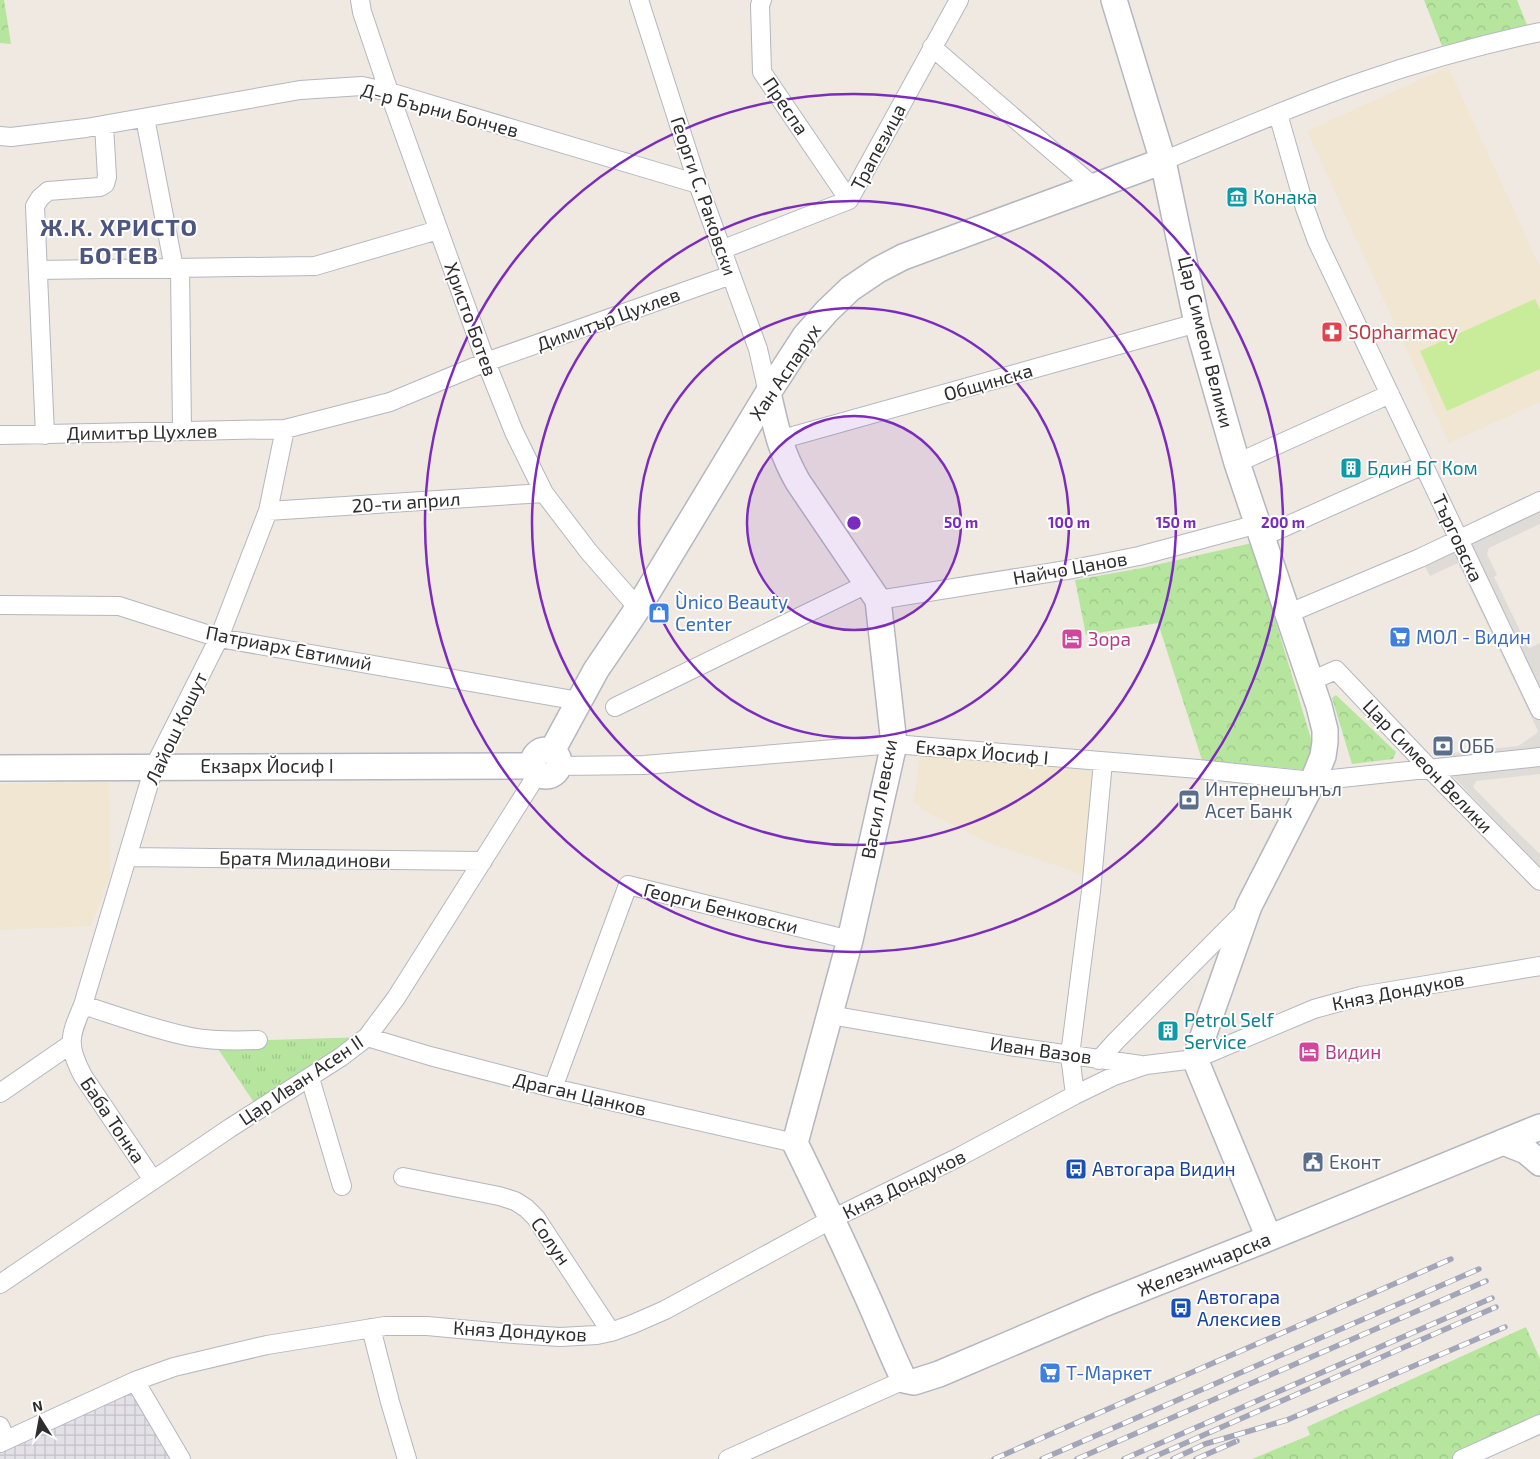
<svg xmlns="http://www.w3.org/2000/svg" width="1540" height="1459" font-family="'Exo 2',sans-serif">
<defs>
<pattern id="industrial-grid" width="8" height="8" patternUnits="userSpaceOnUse" patternTransform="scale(1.25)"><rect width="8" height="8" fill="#e3e1e8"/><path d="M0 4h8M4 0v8" fill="none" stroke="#c3c1c7"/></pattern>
<pattern id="grass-tufts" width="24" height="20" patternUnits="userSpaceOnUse" patternTransform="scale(1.25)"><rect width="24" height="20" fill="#b6e59e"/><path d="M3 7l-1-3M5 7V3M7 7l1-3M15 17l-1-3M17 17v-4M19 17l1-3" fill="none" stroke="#9dc588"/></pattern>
<pattern id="forest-crowns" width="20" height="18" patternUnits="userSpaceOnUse" patternTransform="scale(1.25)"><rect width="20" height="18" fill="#b6e59e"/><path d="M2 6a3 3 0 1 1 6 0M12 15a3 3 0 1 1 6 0" fill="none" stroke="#9dc588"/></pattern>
</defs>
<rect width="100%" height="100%" fill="#efe9e1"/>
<path fill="url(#industrial-grid)" d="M135 1381 181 1459H0V1443Z"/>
<path fill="#f0e6d1" d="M1448 67 1540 267V402L1449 443 1307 131Z
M920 755 1095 771 1084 875 987 842 923 810 914 801Z
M109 782 110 876 91 926 0 930V784Z"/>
<path fill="url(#grass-tufts)" d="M367 1037 259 1110 212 1040 236 1041Z"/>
<path fill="url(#forest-crowns)" d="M0 0H4L11 44 0 43Z
M1424 0H1517L1527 25 1442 46Z
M1252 543 1312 742 1306 770 1202 760 1158 623 1086 635 1075 580 1142 568Z
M1336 695 1396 752 1393 759 1352 764 1332 698Z
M1526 1327 1540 1359V1424L1462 1459H1252L1310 1435 1307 1427Z"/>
<path fill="#c9ec9a" d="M1535 299 1540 310V369L1447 411 1420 351Z"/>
<path fill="#dfdcd8" d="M1540 501V524L1489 548 1487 554 1497 575 1494 577 1528 647 1530 648 1540 643V774L1476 781 1473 787 1508 823 1539 853 1540 852V867L1445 768 1436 752 1443 754 1518 746 1536 734 1538 731 1458 563 1430 576 1420 558Z"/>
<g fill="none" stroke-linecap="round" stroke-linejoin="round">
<g stroke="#b4b7c1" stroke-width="20">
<path id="street" d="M360 0 362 12 389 92 486 362 514 432 544 493 589 552 638 608
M639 0 698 184 758 349 768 393
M762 0 760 5 762 72 849 200
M932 47 1093 186
M1278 114 1305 208 1317 241 1540 710
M145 118 174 268
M0 136 11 137 86 128 300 90 362 86 389 92 698 184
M1163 161C1229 134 1294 105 1361 82 1419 62 1480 45 1540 32
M721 250 849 200 959 0
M180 268 182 431
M38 270 315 266 438 230
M0 435 285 429 390 402 486 362 731 275
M45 435 35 206 40 198 48 191 100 187 105 184 107 177 104 125
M779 440 1197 323
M1237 463 1390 394
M268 511 544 493
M1262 537 1423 465
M878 600 1073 569 1139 556 1258 524
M0 605 119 606 219 638 579 701
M1287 614 1420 558 1540 501
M1311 681 1336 670 1430 769 1540 881
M615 707 867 584
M559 766 644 765 894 744 1198 769 1313 781 1540 757
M127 857 483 861
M83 1005C118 1016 155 1030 191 1037 213 1041 235 1041 258 1040
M830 1015 1009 1046 1141 1065
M367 1037 430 1056 553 1088 795 1143
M1099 1060 1116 1041 1244 912
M310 1078 342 1186
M553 1088 628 885 850 940
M0 1093 71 1044
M1075 1095 1070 1055 1091 891 1103 762
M403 1177 499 1196 515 1201 526 1208 536 1218 611 1332
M153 1180 83 1076C66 1044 70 1036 83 1005L154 767 219 638 268 511 285 429
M0 1284 230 1128 341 1057 367 1037 396 998 538 773
M371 1328 390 1402 407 1459
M135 1381 181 1459
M0 1426 6 1440
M0 1443 135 1381 174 1367 267 1345 385 1326H427L514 1334 560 1337 597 1335 611 1332 633 1324 665 1310 832 1219 959 1157 1075 1095 1114 1076 1146 1065 1195 1059 1314 1009 1361 996 1540 966
M728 1459 904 1380
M1462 1459 1540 1424"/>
</g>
<g stroke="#b4b7c1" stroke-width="28">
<path id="secondary" d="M1114 0 1163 161 1197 323 1237 463 1319 706 1325 730V742L1323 756 1313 781 1249 906 1195 1059 1269 1238
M768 393C776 427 780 451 798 482L878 600 894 744 850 940 795 1143C818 1190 841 1237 862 1285 877 1317 889 1349 904 1380L914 1382 939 1374 1101 1305 1269 1238 1540 1127
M533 763a13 13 0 1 1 26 0a13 13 0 1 1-26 0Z
M552 751 596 670 638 608 768 393 805 336 827 311 850 289 878 270 903 257 1163 161
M0 768 533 766
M1503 1142 1526 1151 1540 1163"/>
</g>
<use href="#street" stroke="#fff" stroke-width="18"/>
<use href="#secondary" stroke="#fff" stroke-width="25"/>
<g stroke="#a3a6b8" stroke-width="5.5">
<path id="rail" d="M994 1459 1451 1259
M1042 1459 1479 1269
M1077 1459 1486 1281
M1124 1459 1492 1298
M1149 1459 1496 1307
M1173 1459 1205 1444 1287 1420 1505 1327
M1196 1459 1237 1441"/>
</g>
<use href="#rail" stroke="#fff" stroke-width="4" stroke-dasharray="11" stroke-linecap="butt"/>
</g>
<circle cx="854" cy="523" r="107" fill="#7b2cbf" fill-opacity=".12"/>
<g fill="none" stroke="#7b2cbf" stroke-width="2.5">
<circle cx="854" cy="523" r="107"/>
<circle cx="854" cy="523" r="215"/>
<circle cx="854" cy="523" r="322"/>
<circle cx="854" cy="523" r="429"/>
</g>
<defs>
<g id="museum-square" transform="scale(1.125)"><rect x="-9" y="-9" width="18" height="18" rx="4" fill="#0f9aa8" stroke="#fff"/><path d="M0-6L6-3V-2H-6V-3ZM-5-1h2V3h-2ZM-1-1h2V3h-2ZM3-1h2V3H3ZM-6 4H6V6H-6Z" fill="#fff"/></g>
<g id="pharmacy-square" transform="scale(1.125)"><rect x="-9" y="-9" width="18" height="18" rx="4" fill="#e0444e" stroke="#fff"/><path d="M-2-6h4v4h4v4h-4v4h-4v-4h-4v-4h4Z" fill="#fff"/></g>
<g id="building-square" transform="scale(1.125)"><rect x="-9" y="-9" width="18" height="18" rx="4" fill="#0f9aa8" stroke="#fff"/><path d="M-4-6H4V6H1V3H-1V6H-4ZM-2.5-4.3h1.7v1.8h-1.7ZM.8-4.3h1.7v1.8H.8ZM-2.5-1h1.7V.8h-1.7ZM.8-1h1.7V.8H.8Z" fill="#fff"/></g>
<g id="shop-square" transform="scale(1.125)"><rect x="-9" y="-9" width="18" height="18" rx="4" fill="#3f7fe0" stroke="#fff"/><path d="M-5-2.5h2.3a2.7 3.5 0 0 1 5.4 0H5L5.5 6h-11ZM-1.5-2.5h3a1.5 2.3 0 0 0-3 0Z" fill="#fff"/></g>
<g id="supermarket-square" transform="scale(1.125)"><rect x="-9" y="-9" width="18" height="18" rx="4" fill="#3f7fe0" stroke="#fff"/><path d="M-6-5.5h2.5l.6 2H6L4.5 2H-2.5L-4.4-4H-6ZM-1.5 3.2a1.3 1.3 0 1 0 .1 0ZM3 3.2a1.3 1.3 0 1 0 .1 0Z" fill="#fff"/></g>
<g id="hotel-square" transform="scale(1.125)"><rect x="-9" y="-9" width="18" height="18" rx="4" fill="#d1479c" stroke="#fff"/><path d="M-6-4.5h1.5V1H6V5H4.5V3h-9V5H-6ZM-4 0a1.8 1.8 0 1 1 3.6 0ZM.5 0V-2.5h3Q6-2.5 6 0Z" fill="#fff"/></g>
<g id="bank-square" transform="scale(1.125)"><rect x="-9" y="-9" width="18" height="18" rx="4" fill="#5c6f8a" stroke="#fff"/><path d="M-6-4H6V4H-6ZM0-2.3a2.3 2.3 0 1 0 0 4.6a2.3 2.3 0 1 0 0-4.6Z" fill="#fff"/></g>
<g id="civic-square" transform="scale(1.125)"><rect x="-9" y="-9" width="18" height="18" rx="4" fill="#5c6f8a" stroke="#fff"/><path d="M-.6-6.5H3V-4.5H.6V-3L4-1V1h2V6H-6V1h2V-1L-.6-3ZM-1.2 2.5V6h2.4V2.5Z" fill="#fff"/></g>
<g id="bus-square" transform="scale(1.125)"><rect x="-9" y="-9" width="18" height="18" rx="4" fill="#1a4fb4" stroke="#fff"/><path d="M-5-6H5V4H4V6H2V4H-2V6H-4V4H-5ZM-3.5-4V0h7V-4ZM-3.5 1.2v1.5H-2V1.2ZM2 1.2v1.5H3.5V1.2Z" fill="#fff"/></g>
</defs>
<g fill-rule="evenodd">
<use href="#museum-square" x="1237" y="197"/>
<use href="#pharmacy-square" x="1332" y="332"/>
<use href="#building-square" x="1351" y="468"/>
<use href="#shop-square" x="659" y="613"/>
<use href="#supermarket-square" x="1400" y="637"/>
<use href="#hotel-square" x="1072" y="639"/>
<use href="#bank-square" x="1443" y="746"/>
<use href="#bank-square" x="1189" y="800"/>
<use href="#building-square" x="1168" y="1031"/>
<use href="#hotel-square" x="1309" y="1052"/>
<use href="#civic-square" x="1313" y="1162"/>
<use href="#bus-square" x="1076" y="1169"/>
<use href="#bus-square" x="1181" y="1308"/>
<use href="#supermarket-square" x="1050" y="1373"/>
</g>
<g text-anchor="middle" stroke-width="4" stroke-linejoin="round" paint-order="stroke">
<g font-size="19" fill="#2e2e2e" stroke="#fff">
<text transform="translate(786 106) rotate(56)" y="7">Преспа</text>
<text transform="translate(440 110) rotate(15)" y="7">Д-р Бърни Бончев</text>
<text transform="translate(878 147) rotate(-62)" y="7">Трапезица</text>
<text transform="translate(704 196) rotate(71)" y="7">Георги С. Раковски</text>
<text transform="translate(471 319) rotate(70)" y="7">Христо Ботев</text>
<text transform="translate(608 319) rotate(-20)" y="7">Димитър Цухлев</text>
<text transform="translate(1206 342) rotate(76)" y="7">Цар Симеон Велики</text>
<text transform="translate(785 372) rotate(-56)" y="7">Хан Аспарух</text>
<text transform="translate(988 382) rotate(-16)" y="7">Общинска</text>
<text transform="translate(142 432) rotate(-1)" y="7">Димитър Цухлев</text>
<text transform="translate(406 502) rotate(-4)" y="7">20-ти април</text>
<text transform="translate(1458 538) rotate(65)" y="7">Търговска</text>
<text transform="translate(1070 568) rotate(-10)" y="7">Найчо Цанов</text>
<text transform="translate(289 648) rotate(11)" y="7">Патриарх Евтимий</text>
<text transform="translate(176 728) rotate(-65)" y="7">Лайош Кошут</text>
<text transform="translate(982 752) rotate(5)" y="7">Екзарх Йосиф I</text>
<text x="267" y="773">Екзарх Йосиф I</text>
<text transform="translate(1428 766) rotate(46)" y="7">Цар Симеон Велики</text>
<text transform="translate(879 799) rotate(-79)" y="7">Васил Левски</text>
<text transform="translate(305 859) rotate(1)" y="7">Братя Миладинови</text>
<text transform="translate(721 908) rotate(14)" y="7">Георги Бенковски</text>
<text transform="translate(1398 991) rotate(-11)" y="7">Княз Дондуков</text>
<text transform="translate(1041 1050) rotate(8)" y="7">Иван Вазов</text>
<text transform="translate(301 1080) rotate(-34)" y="7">Цар Иван Асен II</text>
<text transform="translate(580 1094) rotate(13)" y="7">Драган Цанков</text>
<text transform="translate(113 1120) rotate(56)" y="7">Баба Тонка</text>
<text transform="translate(904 1184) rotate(-26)" y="7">Княз Дондуков</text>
<text transform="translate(551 1241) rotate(55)" y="7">Солун</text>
<text transform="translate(1204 1264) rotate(-22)" y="7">Железничарска</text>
<text transform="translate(520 1331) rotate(3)" y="7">Княз Дондуков</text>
</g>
<g font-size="19" fill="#0d838f" stroke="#fff" text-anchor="start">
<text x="1253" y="204">Конака</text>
<text x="1367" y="475">Бдин БГ Ком</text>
<text x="1184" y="1027">Petrol Self<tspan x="1184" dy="22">Service</tspan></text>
</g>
<g font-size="19" fill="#be3a42" stroke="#fff" text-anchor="start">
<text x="1348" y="339">SOpharmacy</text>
</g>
<g font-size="19" fill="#366cbe" stroke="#fff" text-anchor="start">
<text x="675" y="609">Ùnico Beauty<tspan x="675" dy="22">Center</tspan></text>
<text x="1416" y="644">МОЛ - Видин</text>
<text x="1066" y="1380">Т-Маркет</text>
</g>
<g font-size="19" fill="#b23c85" stroke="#fff" text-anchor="start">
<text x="1088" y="646">Зора</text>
<text x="1325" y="1059">Видин</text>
</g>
<g font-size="19" fill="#4e5e75" stroke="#fff" text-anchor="start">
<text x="1459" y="753">ОББ</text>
<text x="1205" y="796">Интернешънъл<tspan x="1205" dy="22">Асет Банк</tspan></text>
<text x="1329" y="1169">Еконт</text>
</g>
<g font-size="19" fill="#164399" stroke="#fff" text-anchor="start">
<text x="1092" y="1176">Автогара Видин</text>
<text x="1197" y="1304">Автогара<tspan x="1197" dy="22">Алексиев</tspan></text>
</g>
<g font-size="24" font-weight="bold" letter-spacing="1" fill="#4d5680" stroke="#fff">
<text x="119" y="236">Ж.К. ХРИСТО<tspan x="119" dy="28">БОТЕВ</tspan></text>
</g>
</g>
<circle cx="854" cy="523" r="8" fill="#7b2cbf" stroke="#fff" stroke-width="2.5"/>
<g font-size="15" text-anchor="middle" font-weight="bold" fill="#7b2cbf" stroke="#fff" stroke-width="4" stroke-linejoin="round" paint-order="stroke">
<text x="961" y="528">50 m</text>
<text x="1069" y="528">100 m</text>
<text x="1176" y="528">150 m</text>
<text x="1283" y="528">200 m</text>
</g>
<g transform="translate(40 1419) rotate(349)" stroke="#ffffff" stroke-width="4" paint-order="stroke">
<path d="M0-4L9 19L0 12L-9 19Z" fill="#2e2e2e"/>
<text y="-8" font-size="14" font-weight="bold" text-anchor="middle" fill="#2e2e2e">N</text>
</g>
</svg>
